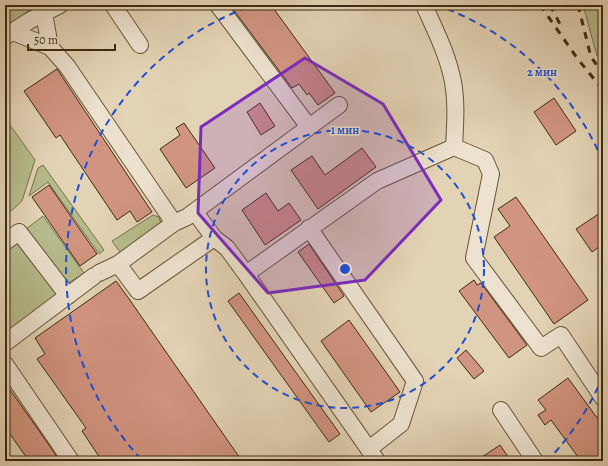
<svg xmlns="http://www.w3.org/2000/svg" width="608" height="466" font-family="Alegreya,serif">
<rect width="100%" height="100%" fill="#e3d3b5"/>
<filter id="stains"><feTurbulence type="fractalNoise" baseFrequency=".005" numOctaves="4"/><feColorMatrix values="0 0 0 0 .2 0 0 0 0 .09 0 0 0 0 .02 0 0 0 .5 -.17"/></filter>
<radialGradient id="worn" r=".72"><stop offset=".6" stop-color="#630" stop-opacity="0"/><stop offset="1" stop-color="#630" stop-opacity=".3"/></radialGradient>
<path fill="#b6bb8b" stroke="#7a724e" d="M5 5H27L30 10 5 27Z
M583 5H598L603 18 602 55 597 56Z
M5 118 35 160 22 201 10 212 5 206Z
M43 165 104 250 99 254 48 182 29 196 38 168Z
M153 215 159 217 161 223 122 255 112 241Z
M43 216 84 273 70 282H65L26 229Z
M17 242 59 295 5 334V249Z"/>
<path fill="#d19480" stroke="#3e2a11" d="M230 5H271L335 93 318 105 309 93 307 95 299 84 292 88Z
M57 69 152 212 137 222 130 211 117 220 60 135 56 138 24 91Z
M554 98 576 131 556 145 534 112Z
M260 103 275 126 261 135 247 112Z
M184 123 215 168 186 188 160 149 180 135 176 128Z
M362 148 376 167 318 209 291 170 312 156 325 175Z
M49 185 97 254 80 266 32 197Z
M266 193 278 211 289 203 301 220 265 245 242 210Z
M516 197 588 300 554 324 494 237 510 226 498 209Z
M603 211V244L592 252 576 229Z
M309 244 344 296 334 303 298 252Z
M474 280 477 285 481 283 527 345 509 358 459 291Z
M116 281 127 296 242 461H102L82 431 86 428 37 359 45 354 35 338Z
M239 293 340 434 329 442 228 301Z
M349 320 400 392 371 412 321 341Z
M466 350 484 371 474 379 457 358Z
M568 378 603 426V461H581L551 420 545 425 538 415 546 410 538 400Z
M5 383 35 425 60 461H29L5 427Z
M500 445 511 461H476Z"/>
<g fill="none" stroke-linecap="round" stroke-linejoin="round">
<g stroke="#67543a" stroke-width="18">
<path id="minor" d="M113 5 140 45
M218 5 309 127
M424 5C435 30 448 55 453 82 457 104 455 125 454 147
M13 32 50 47 44 13
M6 36 29 21 60 5
M50 47 67 66 174 223 118 264
M195 212 214 238
M174 223 187 217 339 105
M309 228 415 381 401 424 369 449
M5 242 19 232 68 296
M99 273 118 264 138 291 214 238 227 248 246 274 377 181 454 147 485 160 491 174 474 258 541 348 561 335 603 398
M246 274 377 461
M5 343 94 276
M5 364 71 461
M501 410 535 461"/>
</g>
<use href="#minor" stroke="#ede2cf" stroke-width="16"/>
<path stroke="#3e2a11" stroke-width="3" stroke-dasharray="7 7" stroke-linecap="butt" d="M540 5 577 58 603 90
M550 5 562 28
M578 5 591 57 603 74"/>
</g>
<path fill="#7b2cbf" fill-opacity="0.2" stroke="#7b2cbf" stroke-width="3" stroke-linejoin="round" d="M305 58 383 104 441 200 365 280 268 293 198 213 201 127Z"/>
<g fill="none" stroke="#1d4ed8" stroke-width="2" stroke-dasharray="7 5">
<circle cx="345" cy="269" r="139"/>
<path d="M603 376A279 279 0 0 1 549 459M141 459A279 279 0 0 1 254 5M436 5A279 279 0 0 1 603 162"/>
</g>
<circle cx="345" cy="269" r="6" fill="#1d4ed8" stroke="#ede2cf" stroke-width="2"/>
<g font-size="12" text-anchor="middle" font-weight="bold" fill="#1d4ed8" stroke="#ede2cf" stroke-width="3" stroke-linejoin="round" paint-order="stroke">
<text x="542" y="76">2 мин</text>
<text x="345" y="134">1 мин</text>
</g>
<rect width="608" height="466" fill="none" stroke="#e3d3b5" stroke-width="20"/>
<rect x="6" y="6" width="596" height="454" fill="none" stroke="#3e2a11" stroke-width="2"/>
<rect x="10" y="10" width="588" height="446" fill="none" stroke="#3e2a11"/>
<path d="M28 44v6h87v-6" fill="none" stroke="#3e2a11" stroke-width="2"/>
<text x="34" y="44" font-size="12" fill="#3e2a11" stroke="#ede2cf" stroke-width="3" paint-order="stroke">50 m</text>
<rect width="100%" height="100%" filter="url(#stains)"/>
<rect width="100%" height="100%" fill="url(#worn)"/>
</svg>
